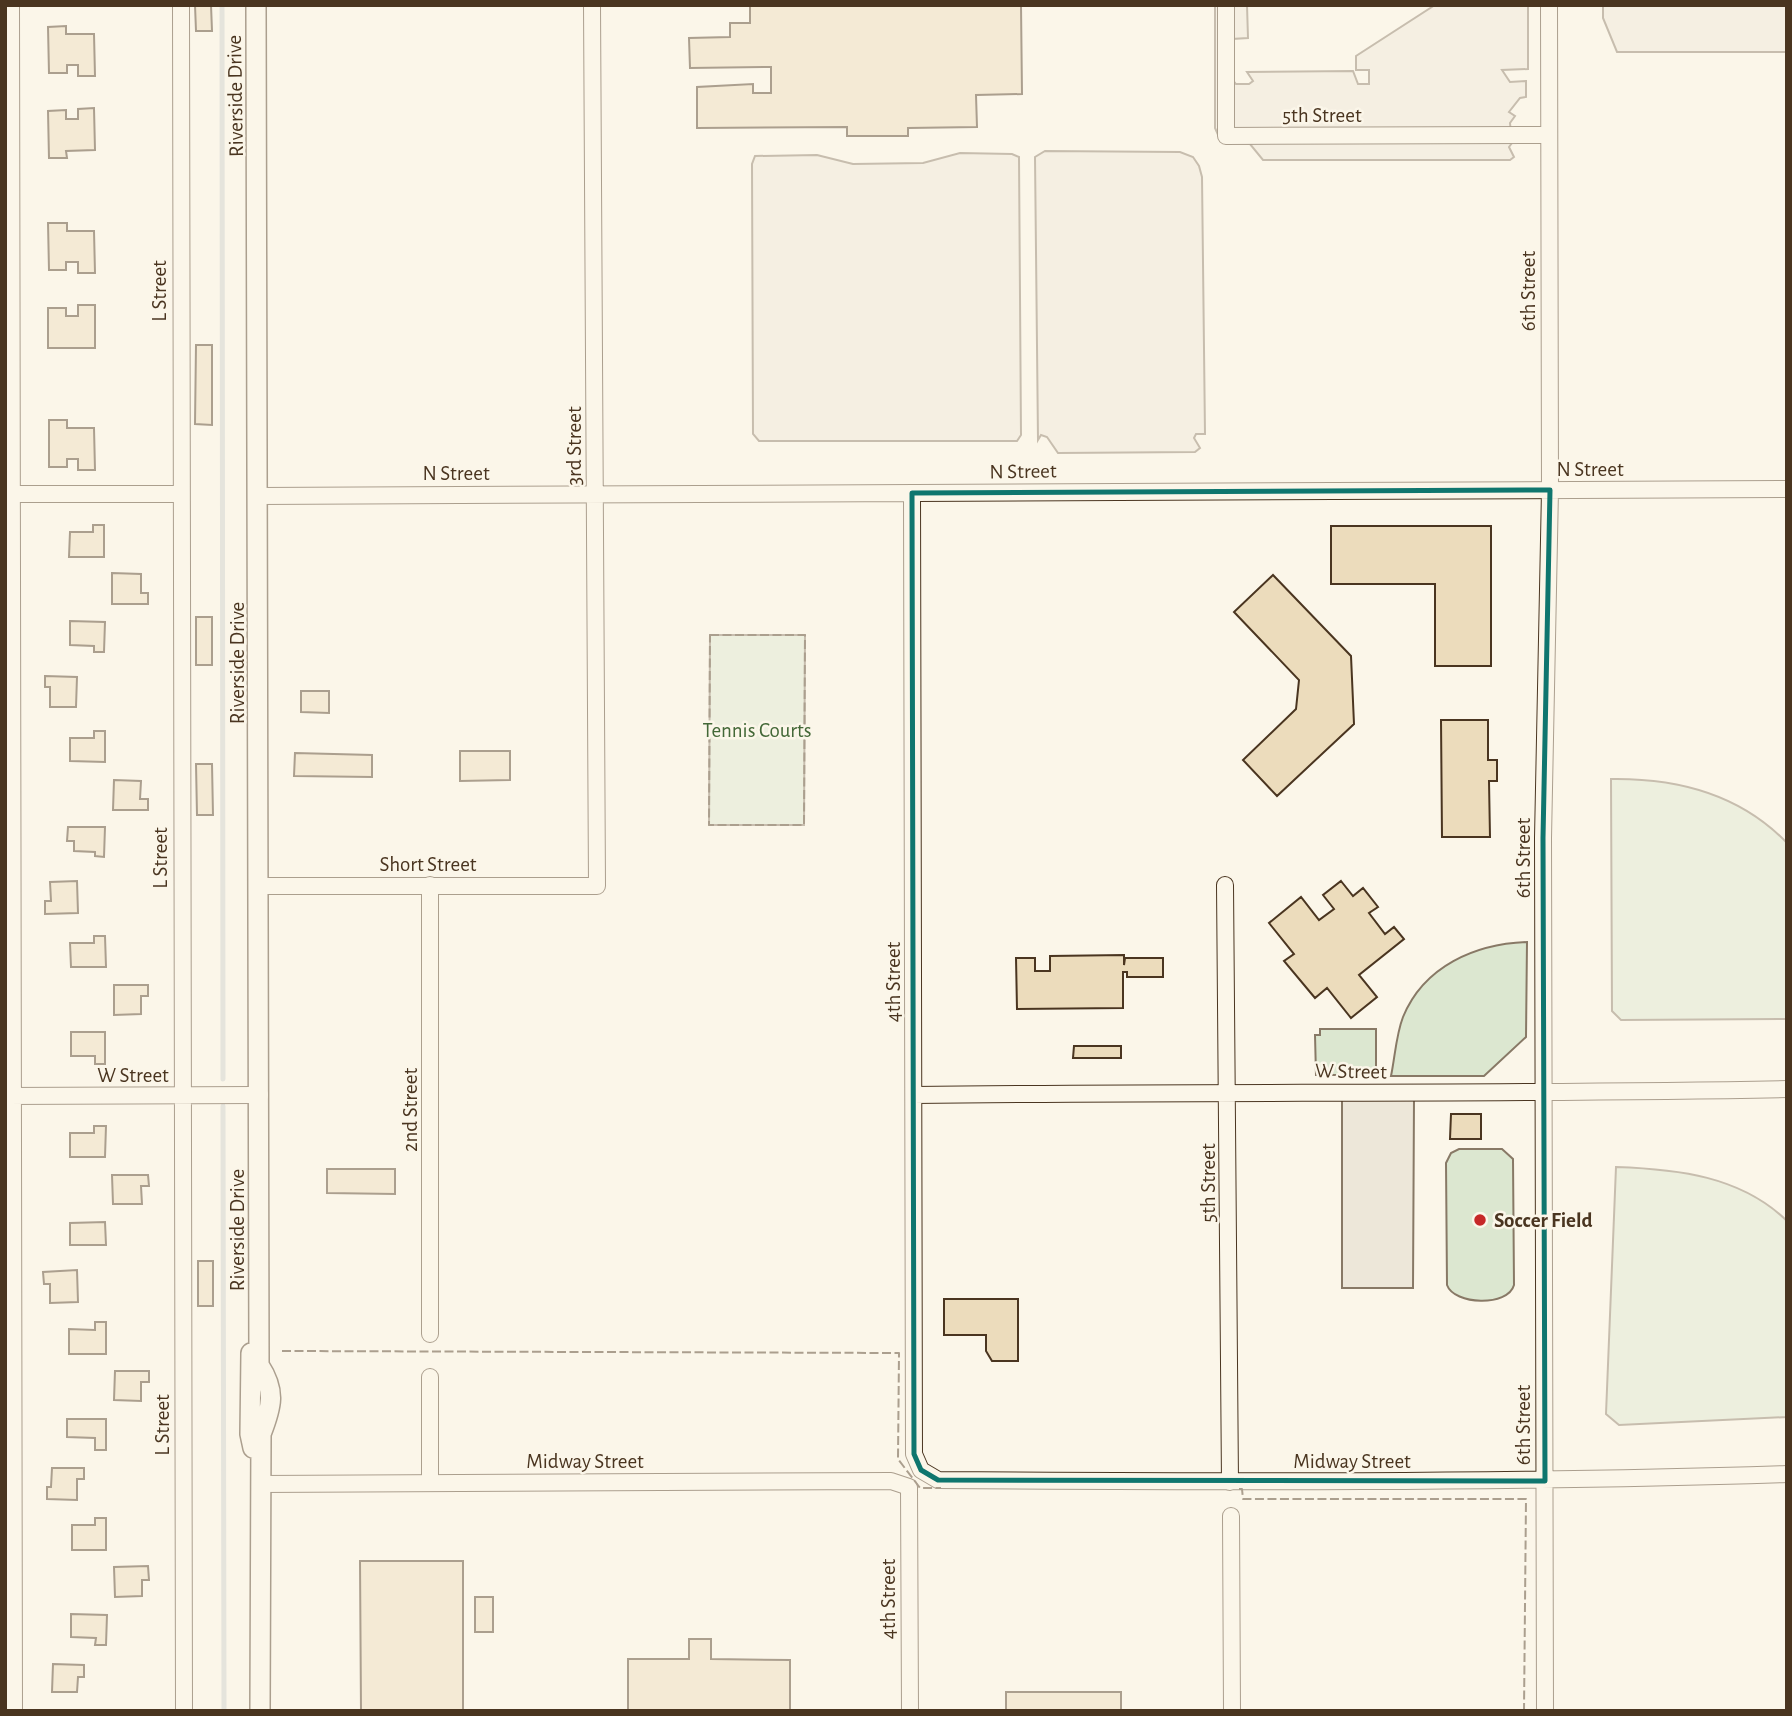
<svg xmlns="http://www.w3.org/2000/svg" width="1792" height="1716" font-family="'Alegreya Sans',sans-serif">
<rect width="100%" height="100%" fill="#fbf6e9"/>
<path fill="#dce7d0" stroke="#887966" stroke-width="2" d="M710 635H805L804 825H709Z
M1611 779C1676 778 1740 794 1787 843V1019L1621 1020 1612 1011Z
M1527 942 1526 1037 1484 1076H1391C1395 1057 1396 1035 1403 1017 1424 966 1475 944 1527 942Z
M1320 1029H1376V1075H1316L1315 1035H1320Z
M1459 1149H1502L1513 1159 1514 1285C1508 1307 1454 1305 1447 1285L1446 1163 1451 1153Z
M1616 1167C1677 1169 1741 1176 1787 1221V1417L1619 1425 1606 1414Z"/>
<path fill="#ede7d9" stroke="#887966" stroke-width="2" d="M1215 5H1247L1248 38 1232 39V79L1236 84H1249L1253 81 1247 72 1353 71 1358 84H1369V70H1356V56L1435 5H1528V69L1502 70 1510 82 1526 81V97L1520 98 1509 112 1515 116 1510 123 1512 143 1509 147 1514 157 1510 160H1263L1250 144 1230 143 1219 137 1215 128Z
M1603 5H1787V52H1617L1603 18Z
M1045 151 1180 152 1193 157 1199 166 1202 177 1205 434H1196L1194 438 1200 448 1195 452 1058 453 1047 437 1041 435 1038 440 1035 157Z
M960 153 1012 154 1019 157 1021 435 1017 441H759L753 434 752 164 755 156 817 155 853 164 923 163Z
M1342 1097 1414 1098 1413 1288H1342Z"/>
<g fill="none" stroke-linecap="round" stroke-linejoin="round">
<path stroke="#c9cecd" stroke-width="5" d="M222 5 223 1079
M223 1106 224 1711"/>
</g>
<path fill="#ecdcbc" stroke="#4a3520" stroke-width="2" d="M195 5H211L212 31H196Z
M750 5H1021L1022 94 976 95 977 127 908 128V136H847V127L697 128V87L753 84V93H771V67L690 68 689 38 730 37V23H750Z
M66 26V34H94L95 76H78V65H67V73H49L48 27Z
M94 108 95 150 66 151 67 158H49L48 111 66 110V119H78V109Z
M48 223H67V231H94L95 273H78V262H66V270H49Z
M78 305H95V348H48V308H66V316H78Z
M196 345H212V425L195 424Z
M49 420H67V428H94L95 470H78V459H67V467H49Z
M93 525H104V557H69L70 532H93Z
M1331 526H1491V666H1435V584H1331Z
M112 573 141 574V593H148V604H112Z
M1273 575 1351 656 1354 724 1277 796 1243 760 1296 709 1299 680 1234 612Z
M196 617H212V665H196Z
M70 621 105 622 104 652H94V646L70 645Z
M45 676 77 677 76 707H50V687H45Z
M301 691H329V713L301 712Z
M1441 720H1488V760H1497V781H1489L1490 837H1442Z
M94 731H105V762L70 761V738H94Z
M460 751H510V780L460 781Z
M295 753 372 755V777L294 776Z
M196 764H212L213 815H197Z
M114 780 141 781 140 799H148V810H113Z
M68 827H105L104 857 95 856V852L74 851V841H67Z
M77 881 78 913 45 914V901H51L50 882Z
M1341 881 1353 896 1363 888 1378 907 1369 913 1385 934 1394 927 1404 939 1359 975 1377 997 1351 1018 1327 988 1315 998 1284 961 1294 954 1269 923 1301 897 1319 920 1334 909 1323 895Z
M94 936H105L106 967H71L70 943H94Z
M1124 955V965L1125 958H1163V977H1127V972H1123V1008L1017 1009 1016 958H1035V971H1050V956Z
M114 985H148V996H141V1014L114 1015Z
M71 1032H105V1064H95V1056H71Z
M1074 1046H1121V1058H1073Z
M1451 1114H1481V1139H1450Z
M94 1126H106L105 1157H70V1133H94Z
M327 1169H395V1194L327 1193Z
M112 1175H148L149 1186H141L142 1204H113Z
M105 1222 106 1245H70V1223Z
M198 1261H213V1306H198Z
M77 1270 78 1302 50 1303V1284H44L43 1272Z
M944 1299H1018V1361H992L986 1351V1335H944Z
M95 1322H106V1354H69V1329L95 1330Z
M115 1371H149V1382H141V1401L114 1400Z
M67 1419H106V1450H95V1438L67 1437Z
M52 1468H84V1479H77V1500L47 1499V1487H51Z
M95 1518H106V1550H72V1525H95Z
M360 1561H463V1711H361Z
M148 1566 149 1580H142V1596L115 1597 114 1567Z
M475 1597H493V1632H475Z
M71 1614 107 1615 106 1645H95L96 1638 71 1637Z
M689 1639H711V1659L790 1660V1711H628V1659H689Z
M53 1664 84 1665V1677H78L77 1692H52Z
M1006 1692H1121V1711H1006Z"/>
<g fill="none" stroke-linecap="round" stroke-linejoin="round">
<g stroke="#4a3520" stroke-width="18">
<path id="minor" d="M11 5 14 1711
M181 5 184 1711
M1226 5V136L1549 135
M912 493 914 1454 921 1470 938 1480C1221 1482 1504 1483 1787 1474
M5 494H179
M259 496 1787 489
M430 885V1334
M1225 885 1230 1482
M260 886H597L592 5
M914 1095C1205 1091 1496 1095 1787 1089
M5 1096 260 1095
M430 1482V1377
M260 1484 891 1481 909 1487 910 1711
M1231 1516 1232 1711
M1545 1711 1543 838 1550 490 1549 5"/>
</g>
<g stroke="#4a3520" stroke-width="22">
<path id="tertiary" d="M256 5 259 1365C276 1391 272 1406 261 1434L260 1711
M251 1353 250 1434 253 1448"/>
</g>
<use href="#minor" stroke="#fbf6e9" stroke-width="16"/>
<use href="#tertiary" stroke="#fbf6e9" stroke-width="19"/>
<path stroke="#4a3520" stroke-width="2" stroke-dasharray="9 3.5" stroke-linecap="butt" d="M710 635H805L804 825H709Z
M282 1351 899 1353 898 1459 920 1488H941
M1239 1489H1242L1243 1499H1526L1524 1711"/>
</g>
<path d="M0 0H1792V1716H0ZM1550 490 1543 838 1545 1481 938 1480 921 1470 914 1454 912 493Z" fill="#fbf6e9" fill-opacity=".55" fill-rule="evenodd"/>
<path fill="none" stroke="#0f766e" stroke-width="5" stroke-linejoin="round" d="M1550 490 1543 838 1545 1481 938 1480 921 1470 914 1454 912 493Z"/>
<circle fill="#c62828" stroke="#fbf6e9" stroke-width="2.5" cx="1480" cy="1220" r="7"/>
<g text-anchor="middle" stroke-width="5" stroke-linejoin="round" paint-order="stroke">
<g font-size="21" fill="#4a3520" stroke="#fbf6e9">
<text transform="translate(235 96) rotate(-91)" y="7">Riverside Drive</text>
<text x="1322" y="122">5th Street</text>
<text transform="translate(159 291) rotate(-90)" y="7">L Street</text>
<text transform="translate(1528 291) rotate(-90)" y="7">6th Street</text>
<text transform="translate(574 446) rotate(-90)" y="7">3rd Street</text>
<text x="1590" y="476">N Street</text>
<text transform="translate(1023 471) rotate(-1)" y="7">N Street</text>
<text x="456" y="480">N Street</text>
<text transform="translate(237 663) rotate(-90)" y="7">Riverside Drive</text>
<text transform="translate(160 858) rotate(-90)" y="7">L Street</text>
<text transform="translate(1523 858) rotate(-90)" y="7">6th Street</text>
<text x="428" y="871">Short Street</text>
<text transform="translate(893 982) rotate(-90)" y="7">4th Street</text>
<text transform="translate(1351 1071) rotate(1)" y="7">W Street</text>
<text x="133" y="1082">W Street</text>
<text transform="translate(410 1110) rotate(-90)" y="7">2nd Street</text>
<text transform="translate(1208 1183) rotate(-90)" y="7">5th Street</text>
<text transform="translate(237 1230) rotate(-90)" y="7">Riverside Drive</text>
<text transform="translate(162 1425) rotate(-90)" y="7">L Street</text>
<text transform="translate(1523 1425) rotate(-90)" y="7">6th Street</text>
<text x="585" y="1468">Midway Street</text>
<text x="1352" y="1468">Midway Street</text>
<text transform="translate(888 1599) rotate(-90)" y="7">4th Street</text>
</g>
<g font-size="21" fill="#436837" stroke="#fbf6e9">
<text x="757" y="737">Tennis Courts</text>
</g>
<g font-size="21" font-weight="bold" fill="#4a3520" stroke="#fbf6e9" text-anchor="start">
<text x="1494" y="1227">Soccer Field</text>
</g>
</g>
<rect width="1792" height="1716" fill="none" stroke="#4a3520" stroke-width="14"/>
</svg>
